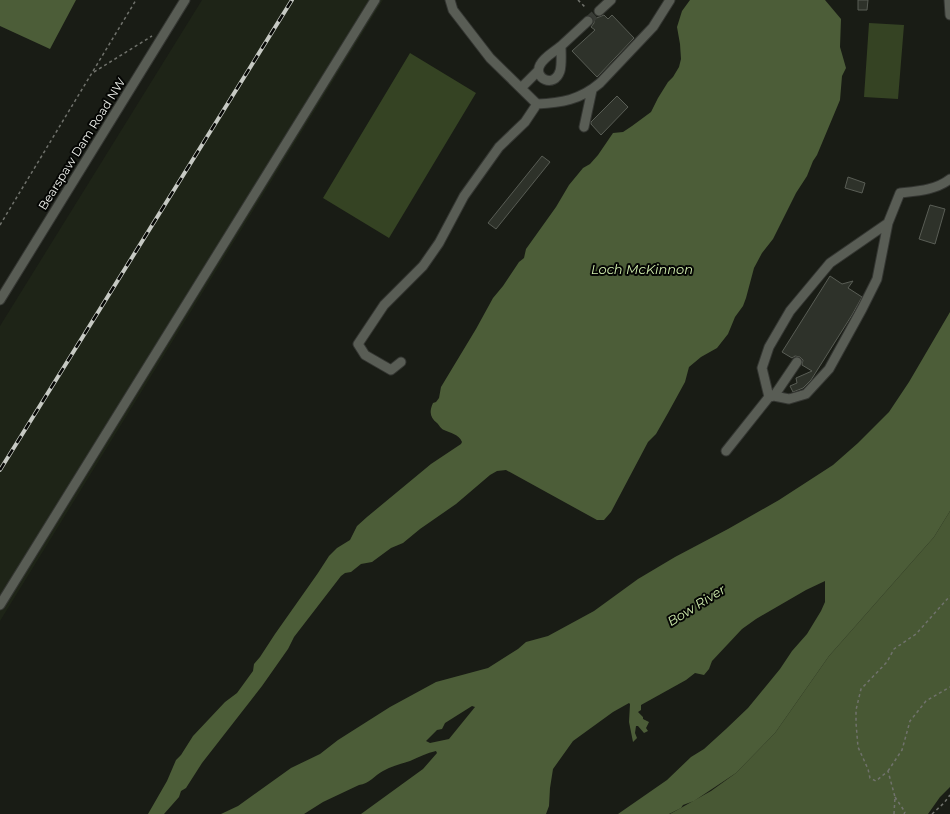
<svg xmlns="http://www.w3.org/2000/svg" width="950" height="814" font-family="Montserrat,sans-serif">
<rect width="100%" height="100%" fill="#191c15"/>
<path fill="#1e2417" d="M202 0H383L0 621V326Z"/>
<path fill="#354323" d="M869 23 904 25 898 99 864 97Z
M410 53 476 93 389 238 323 198Z"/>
<path fill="#485834" d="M950 511V787L940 797 928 814H670L711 791 736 773 775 733 829 656 934 537Z"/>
<path fill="#4c5d38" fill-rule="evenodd" d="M0 0H76L50 49 0 26Z
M690 0H825L841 19 840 47 846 68 842 76 840 100 817 155 813 161 807 176 796 193 773 239 762 253 754 268 746 298 743 306 735 317 728 334 717 348 701 357 689 367 685 382 668 413 656 434 648 442 611 512 604 520H597L506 470 497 471 490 475 456 504 420 529 403 543 391 548 372 562 361 564 351 572 345 573 341 576 294 637 288 649 262 686 202 763 186 788 181 791 179 797 164 814H148L167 781 176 760 181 755 193 736 225 702 237 693 253 671 254 664 260 657 275 634 318 573 329 556 337 548 350 540 357 526 367 517 431 464 461 444 462 442C459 434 450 433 444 430 441 429 439 425 437 423 430 417 429 412 433 403L436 402 439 398 441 387 476 329 493 298 503 286 519 262 524 258 526 249 556 207 569 185 583 168 590 164 598 155 613 133 623 132 632 126 651 112 658 98 668 82 673 77 679 67 681 59 680 44 677 27 682 11Z
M950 312V511L934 537 829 656 775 733 736 773 694 801 683 805 681 808 669 814H618L667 780 691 757 704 749 726 729 748 708 780 669 792 651 807 634 821 611 825 602V581L806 590 756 619 742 629 712 661 709 669 704 675 695 673 686 680 641 705V710L638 712 643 717V719L649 722 646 728 648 731 644 733 638 726H636L635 733 637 738 633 742 629 722 630 704 629 703 613 712 573 741 553 769 550 788 549 806 546 814H361L423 769 437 753 436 751C427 753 419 757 410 761 401 764 392 766 383 771 375 775 369 784 359 785L323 802 304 814H221L238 806 291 768 320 754 338 740 390 707 436 682 488 668 518 649 526 642 548 636 594 611 638 579 675 557 728 529 779 500 833 465 858 443 889 412 909 382ZM472 706 475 707 449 739 430 743 426 741 437 730 442 729 445 723Z"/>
<path fill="#2e322a" stroke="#595d55" d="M858 0H868L867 10H858Z
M604 15 608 19 612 15 634 38 597 77 572 51 595 30 591 27 594 23V19Z
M617 96 628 107 601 135 591 124V122Z
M542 156 550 162 496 229 488 223Z
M848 177 865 183 862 193 845 188Z
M930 205 945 209 935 244 919 239Z
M830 276 842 284 853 281 848 288 862 297 852 315 811 380 803 388 793 392 790 386 797 383 796 378 812 371 802 365 803 360 800 357 795 356 792 358 782 352Z"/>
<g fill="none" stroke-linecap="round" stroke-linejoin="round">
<path stroke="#393c36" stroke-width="9" stroke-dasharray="9 4.5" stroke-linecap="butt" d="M588 21 599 11"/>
<g stroke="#343632" stroke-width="11">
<path id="minor" d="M450 0 453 10 490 58 537 104C561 103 580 100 600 83L653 27 670 0
M949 0 950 15
M599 11 611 0
M561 46C561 54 562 64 560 71 554 89 533 78 540 65 544 57 554 52 561 46Z
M561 46 588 21
M521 88 538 71
M584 127 592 90
M888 223 830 263 790 311 769 347 762 368 769 397 774 396 789 399 806 394 829 369 862 309 877 279 888 223 900 193C918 191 936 190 950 179
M0 300 185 0
M401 362 391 370 365 355 358 344 384 305 423 266 439 243 464 196 499 147 525 122 537 104
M774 396 797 362
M726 451 769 397
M0 605 375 0"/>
</g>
<path stroke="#70726c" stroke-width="1.5" stroke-dasharray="3 3" stroke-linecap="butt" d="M578 0 585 7
M94 72 152 36
M0 225 136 0
M888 771 902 750 910 721 926 701 950 687
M895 797 905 812 904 814
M894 814 895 797 888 771 876 781 870 778 868 769 858 747 856 723V710L861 689 887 662 894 649 916 634 950 596
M932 814 944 803 950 795"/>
<use href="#minor" stroke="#595d55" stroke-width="9"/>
<g stroke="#c6c9c3" stroke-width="4">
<path id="rail" d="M0 470 292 0"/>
</g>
<use href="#rail" stroke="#050604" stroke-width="2.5" stroke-dasharray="8" stroke-linecap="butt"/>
</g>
<g text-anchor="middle" stroke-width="4" stroke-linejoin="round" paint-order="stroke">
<g font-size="12" fill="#f1f3ee" stroke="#050604">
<text transform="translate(82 144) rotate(-58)" y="4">Bearspaw Dam Road NW</text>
</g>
<g font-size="13" font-style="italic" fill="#d0edad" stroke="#050604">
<text x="642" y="274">Loch McKinnon</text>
<text transform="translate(696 605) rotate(-32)" y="5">Bow River</text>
</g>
</g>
</svg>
